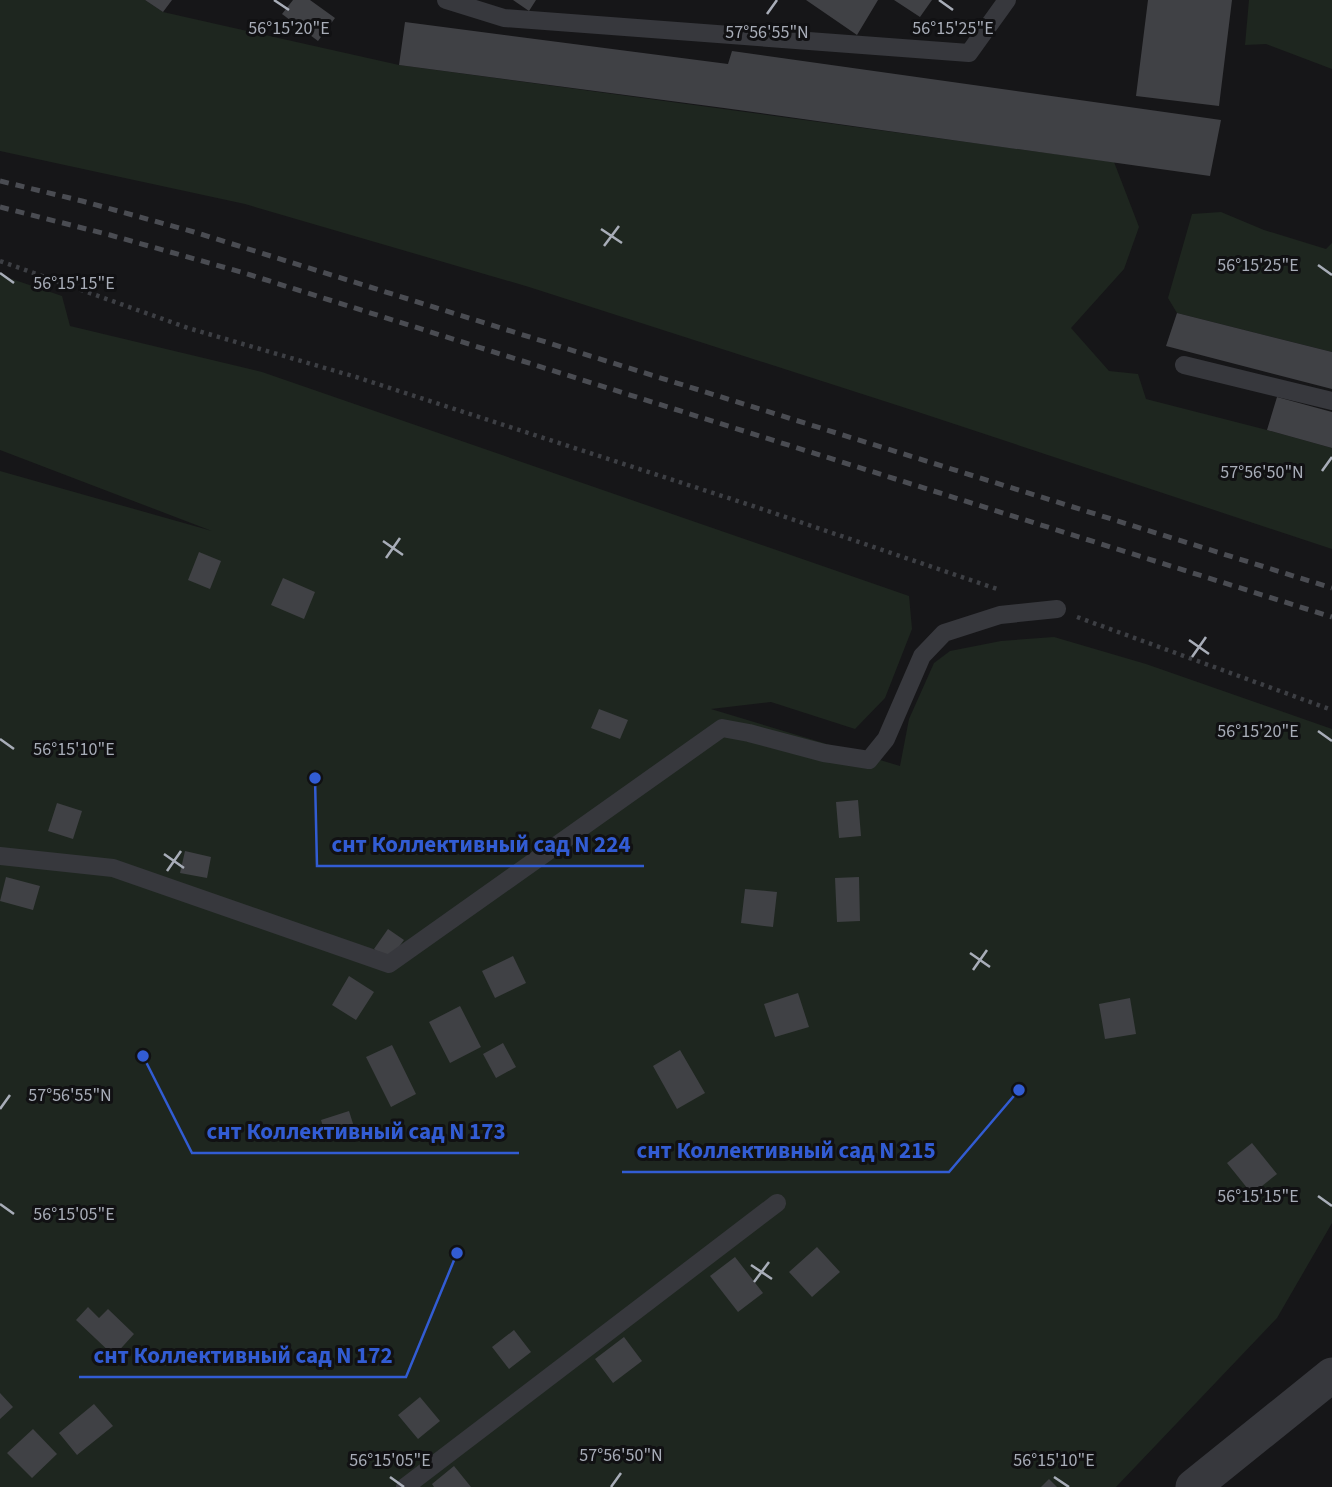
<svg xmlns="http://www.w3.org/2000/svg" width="1332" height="1487" font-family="'Source Sans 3',sans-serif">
<rect width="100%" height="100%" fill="#161618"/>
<path fill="#1e261f" d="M0 0H145L163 12 399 65 1114 162 1139 227 1124 269 1071 328 1109 371 1138 374 1146 399 1267 430 1332 448V549L915 411 529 287 245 204 0 151Z
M1249 0H1332V69L1266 44 1245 45Z
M1221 212 1264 230 1326 249 1332 243V352L1177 313 1168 298 1192 214Z
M0 275 62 296 70 326 262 372 909 596 912 629 885 698 855 729 771 702 711 709 900 766 909 719 934 663 950 651 1001 641 1054 637 1146 664 1332 729V1223L1277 1318 1116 1487H0V471L212 531 0 450Z"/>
<path fill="#404145" d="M145 0H172L163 12Z
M293 0H310L335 18 318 41 282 14Z
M513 0H536L529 11Z
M806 0H878L857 35Z
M894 0H932L920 17Z
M1148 0H1232L1219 106 1136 96Z
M405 22 728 64 732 51 1221 120 1210 176 724 108 399 65Z
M1177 313 1332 352V389L1166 346Z
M1277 397 1332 412V448L1267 430Z
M199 552 221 561 210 589 188 580Z
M283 578 315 592 304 619 271 605Z
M599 709 628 720 620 739 591 728Z
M858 800 861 836 839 838 836 802Z
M57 803 82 811 73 839 48 831Z
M185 851 211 857 207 878 180 873Z
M6 877 40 886 33 910 0 901Z
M859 877 860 921 837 922 835 878Z
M745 889 777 892 773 927 741 923Z
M388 929 404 940 389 960 374 949Z
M513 956 526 983 495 998 482 971Z
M349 976 374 992 356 1020 332 1005Z
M798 993 809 1027 775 1037 764 1004Z
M1130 998 1136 1034 1105 1039 1099 1004Z
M460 1006 481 1047 450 1063 429 1022Z
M503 1043 516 1067 496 1078 483 1054Z
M392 1045 416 1094 391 1107 366 1057Z
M680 1050 705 1093 677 1109 653 1066Z
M349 1111 355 1130 327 1139 321 1120Z
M1252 1143 1277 1174 1252 1194 1227 1163Z
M817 1247 840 1272 812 1297 789 1272Z
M735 1257 763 1293 738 1312 710 1276Z
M88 1307 99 1318 108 1309 134 1334 114 1356 76 1320Z
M514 1330 531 1352 509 1369 492 1347Z
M624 1337 642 1361 613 1383 595 1359Z
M0 1393 13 1407 0 1419Z
M420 1397 440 1421 418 1439 398 1415Z
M94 1404 113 1426 77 1455 59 1433Z
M33 1429 57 1454 32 1478 7 1453Z
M454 1466 471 1487H434L432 1484Z
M1049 1479 1057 1487H1041Z"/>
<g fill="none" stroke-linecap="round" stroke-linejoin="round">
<path stroke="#3d3f44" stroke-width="4.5" stroke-dasharray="3.5 5" stroke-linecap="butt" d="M0 261 188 328 356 377 753 506 1000 590
M1077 617 1332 710"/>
<path stroke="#37383d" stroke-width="18" d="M446 0 504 18 969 53 1007 0
M1184 365 1332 401
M0 856 113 868 389 964 722 728 749 733 824 753 869 760 886 739 922 656 944 633 1000 615 1057 609
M405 1487 777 1203"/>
<path stroke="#37383d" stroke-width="35" d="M1193 1487 1332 1375"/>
<path stroke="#4a4c52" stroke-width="5" stroke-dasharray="9 7" stroke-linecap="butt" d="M0 181 82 201 194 232 1332 588
M0 207 110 235 241 272 1332 617"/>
</g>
<path fill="none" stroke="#a8adb8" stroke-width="2.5" d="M274 0 289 10M939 0 953 10M767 14 777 0M601 229 622 243M604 246 619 226M1318 265 1332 275M0 273 14 283M1322 471 1332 457M383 541 403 555M386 558 400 538M1189 640 1209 654M1192 657 1206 637M1318 731 1332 741M0 739 14 749M164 854 184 868M167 871 181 851M970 953 990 967M973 970 987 950M0 1109 10 1095M1318 1196 1332 1206M0 1204 14 1214M751 1265 772 1279M754 1282 769 1262M390 1477 404 1487M1054 1477 1069 1487M611 1487 621 1473"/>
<g font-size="18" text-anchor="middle" fill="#a8adb8" stroke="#111113" stroke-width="6" stroke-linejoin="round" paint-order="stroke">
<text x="289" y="34">56°15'20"E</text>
<text x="953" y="34">56°15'25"E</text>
<text x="767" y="38">57°56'55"N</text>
<text x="1258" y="271">56°15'25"E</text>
<text x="74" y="289">56°15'15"E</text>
<text x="1262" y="478">57°56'50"N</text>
<text x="1258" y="737">56°15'20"E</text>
<text x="74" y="755">56°15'10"E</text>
<text x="70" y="1101">57°56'55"N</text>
<text x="1258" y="1202">56°15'15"E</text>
<text x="74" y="1220">56°15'05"E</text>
<text x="621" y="1461">57°56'50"N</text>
<text x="390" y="1466">56°15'05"E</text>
<text x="1054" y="1466">56°15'10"E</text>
</g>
<path fill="none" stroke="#325cd3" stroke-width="2.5" d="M315 778L317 866H644M143 1056L192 1153H519M1019 1090L949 1172H622M457 1253L406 1377H79"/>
<g fill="#325cd3" stroke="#111113" stroke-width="2.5">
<circle cx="315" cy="778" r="7"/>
<circle cx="143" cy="1056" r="7"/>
<circle cx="1019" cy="1090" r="7"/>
<circle cx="457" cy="1253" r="7"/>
</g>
<g font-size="23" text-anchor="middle" font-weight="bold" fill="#325cd3" stroke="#111113" stroke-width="6" stroke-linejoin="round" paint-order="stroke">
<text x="481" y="852">снт Коллективный сад N 224</text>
<text x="356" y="1139">снт Коллективный сад N 173</text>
<text x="786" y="1158">снт Коллективный сад N 215</text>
<text x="243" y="1363">снт Коллективный сад N 172</text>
</g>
</svg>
